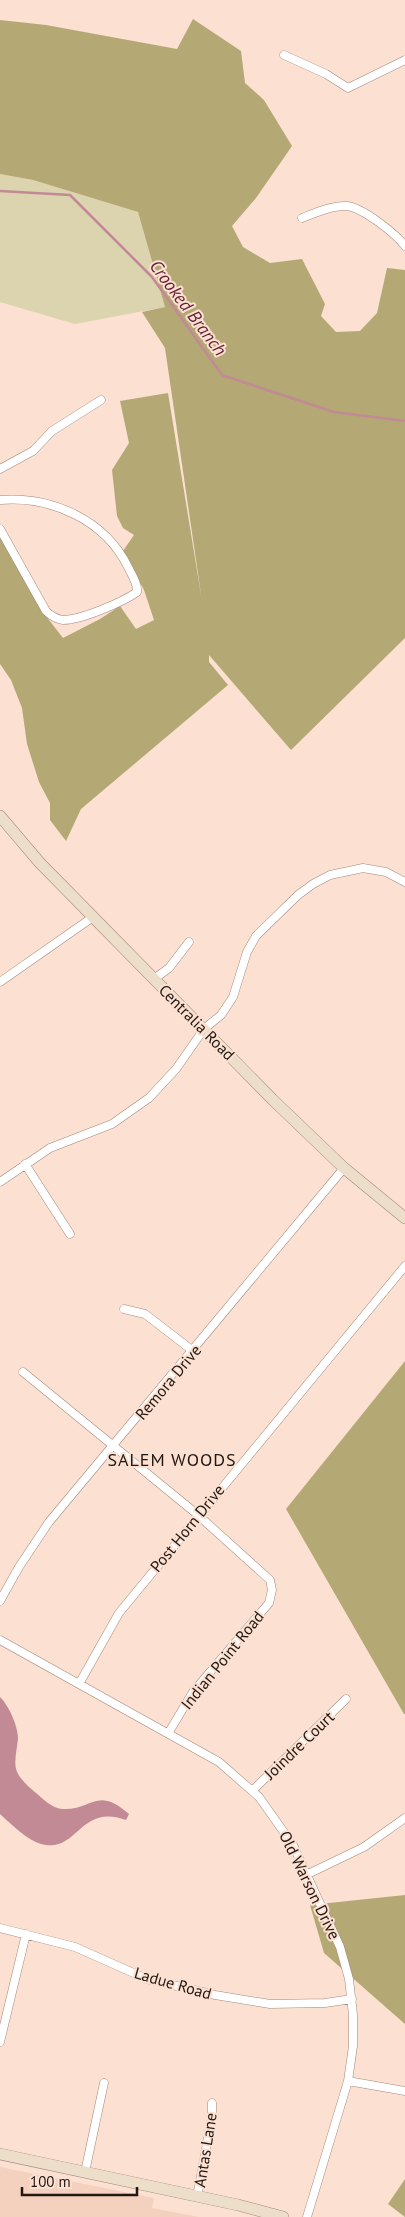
<svg xmlns="http://www.w3.org/2000/svg" width="405" height="2217" font-family="'PT Sans',sans-serif">
<rect width="100%" height="100%" fill="#fce0d1"/>
<path fill="#f4d1be" d="M0 2167 154 2198 152 2208 199 2217H0Z"/>
<path fill="#dcd3af" d="M0 174 33 180 138 212 165 307 75 324 0 302Z"/>
<path fill="#b4a875" d="M193 19 241 51 245 83 264 100 292 146 256 198 232 226 243 247 270 263 302 259 325 304 321 316 336 332 360 331 377 313 387 268 405 270V638L291 750 209 655V662L228 685 81 809 66 841 50 820V803L39 782 27 744 22 708 11 680 0 664V537L49 620 63 638 100 619 120 606 136 629 154 620 144 590 123 551 134 535 123 528 117 516 112 470 129 443 120 401 168 393 202 601 165 348 142 312 165 307 138 212 33 180 0 174V20L46 25 177 49Z
M405 1361V1714H404L286 1509Z
M405 1895V2024L324 1953 310 1905Z
M405 2179V2217L388 2204Z"/>
<path fill="#c18a95" d="M0 1697C9 1706 18 1726 18 1739 17 1748 14 1761 16 1769 19 1779 29 1787 36 1793 43 1799 52 1808 62 1809 92 1811 96 1785 129 1814L126 1820C79 1803 78 1854 41 1844 27 1840 11 1824 0 1814Z"/>
<g fill="none" stroke-linecap="round" stroke-linejoin="round">
<path stroke="#c18a95" stroke-width="2.5" d="M0 191 70 195 152 277 222 375 334 412 405 421"/>
<g stroke="#a2897b" stroke-width="9">
<path id="street" d="M284 55 326 74 348 88 405 60
M302 218C315 213 333 205 347 206 363 208 395 233 405 246
M0 469 33 451 52 431 101 400
M0 500C52 496 105 520 128 567 132 575 138 584 137 592 123 602 81 620 63 620 56 619 51 616 46 611L0 529
M154 979 169 968 189 942
M0 982 93 917
M25 1164 70 1234
M0 1182 50 1148 112 1124 149 1098 176 1069 204 1029 221 1015 233 997 247 952 256 936 298 895 313 884 330 875 363 868 386 872 405 882
M124 1309 145 1314 193 1351
M23 1372 198 1515 270 1580 272 1590 269 1603 193 1692 169 1732
M0 1601 19 1567 49 1522 344 1168
M0 1640 219 1762 259 1797 293 1845 340 1947 349 1979 353 2015V2046L348 2081 307 2217
M79 1684 119 1613 405 1266
M253 1790 346 1699
M308 1874 364 1847 405 1818
M0 1928 75 1947 147 1979 215 1995 270 2004 325 2003 352 1999
M0 2042 26 1934
M348 2081 405 2091
M85 2172 104 2083
M197 2197 212 2117V2103"/>
</g>
<g stroke="#a2897b" stroke-width="12">
<path id="secondary" d="M0 816 40 863 273 1100 344 1168 405 1218
M0 2154 238 2205 283 2217"/>
</g>
<use href="#street" stroke="#fff" stroke-width="8"/>
<use href="#secondary" stroke="#eddeca" stroke-width="11"/>
</g>
<g text-anchor="middle" stroke-width="4" stroke-linejoin="round" paint-order="stroke">
<g font-size="16" fill="#201712" stroke="#fce0d1">
<text transform="translate(197 1022) rotate(45)" y="6">Centralia Road</text>
<text transform="translate(168 1382) rotate(-50)" y="6">Remora Drive</text>
<text transform="translate(187 1528) rotate(-51)" y="6">Post Horn Drive</text>
<text transform="translate(222 1660) rotate(-51)" y="6">Indian Point Road</text>
<text transform="translate(299 1745) rotate(-44)" y="6">Joindre Court</text>
<text transform="translate(310 1885) rotate(64)" y="6">Old Warson Drive</text>
<text transform="translate(173 1983) rotate(16)" y="6">Ladue Road</text>
<text transform="translate(205 2150) rotate(-81)" y="6">Antas Lane</text>
</g>
<g font-size="18" font-style="italic" fill="#631f34" stroke="#fce0d1">
<text transform="translate(188 308) rotate(53)" y="6">Crooked Branch</text>
</g>
<g font-size="18" letter-spacing="1" fill="#201712" stroke="#fce0d1">
<text x="172" y="1466">SALEM WOODS</text>
</g>
</g>
<path d="M22 2187v8h115v-8" fill="none" stroke="#201712" stroke-width="2.5"/>
<text x="30" y="2187" font-size="15" fill="#201712" stroke="#fce0d1" stroke-width="4" paint-order="stroke">100 m</text>
</svg>
